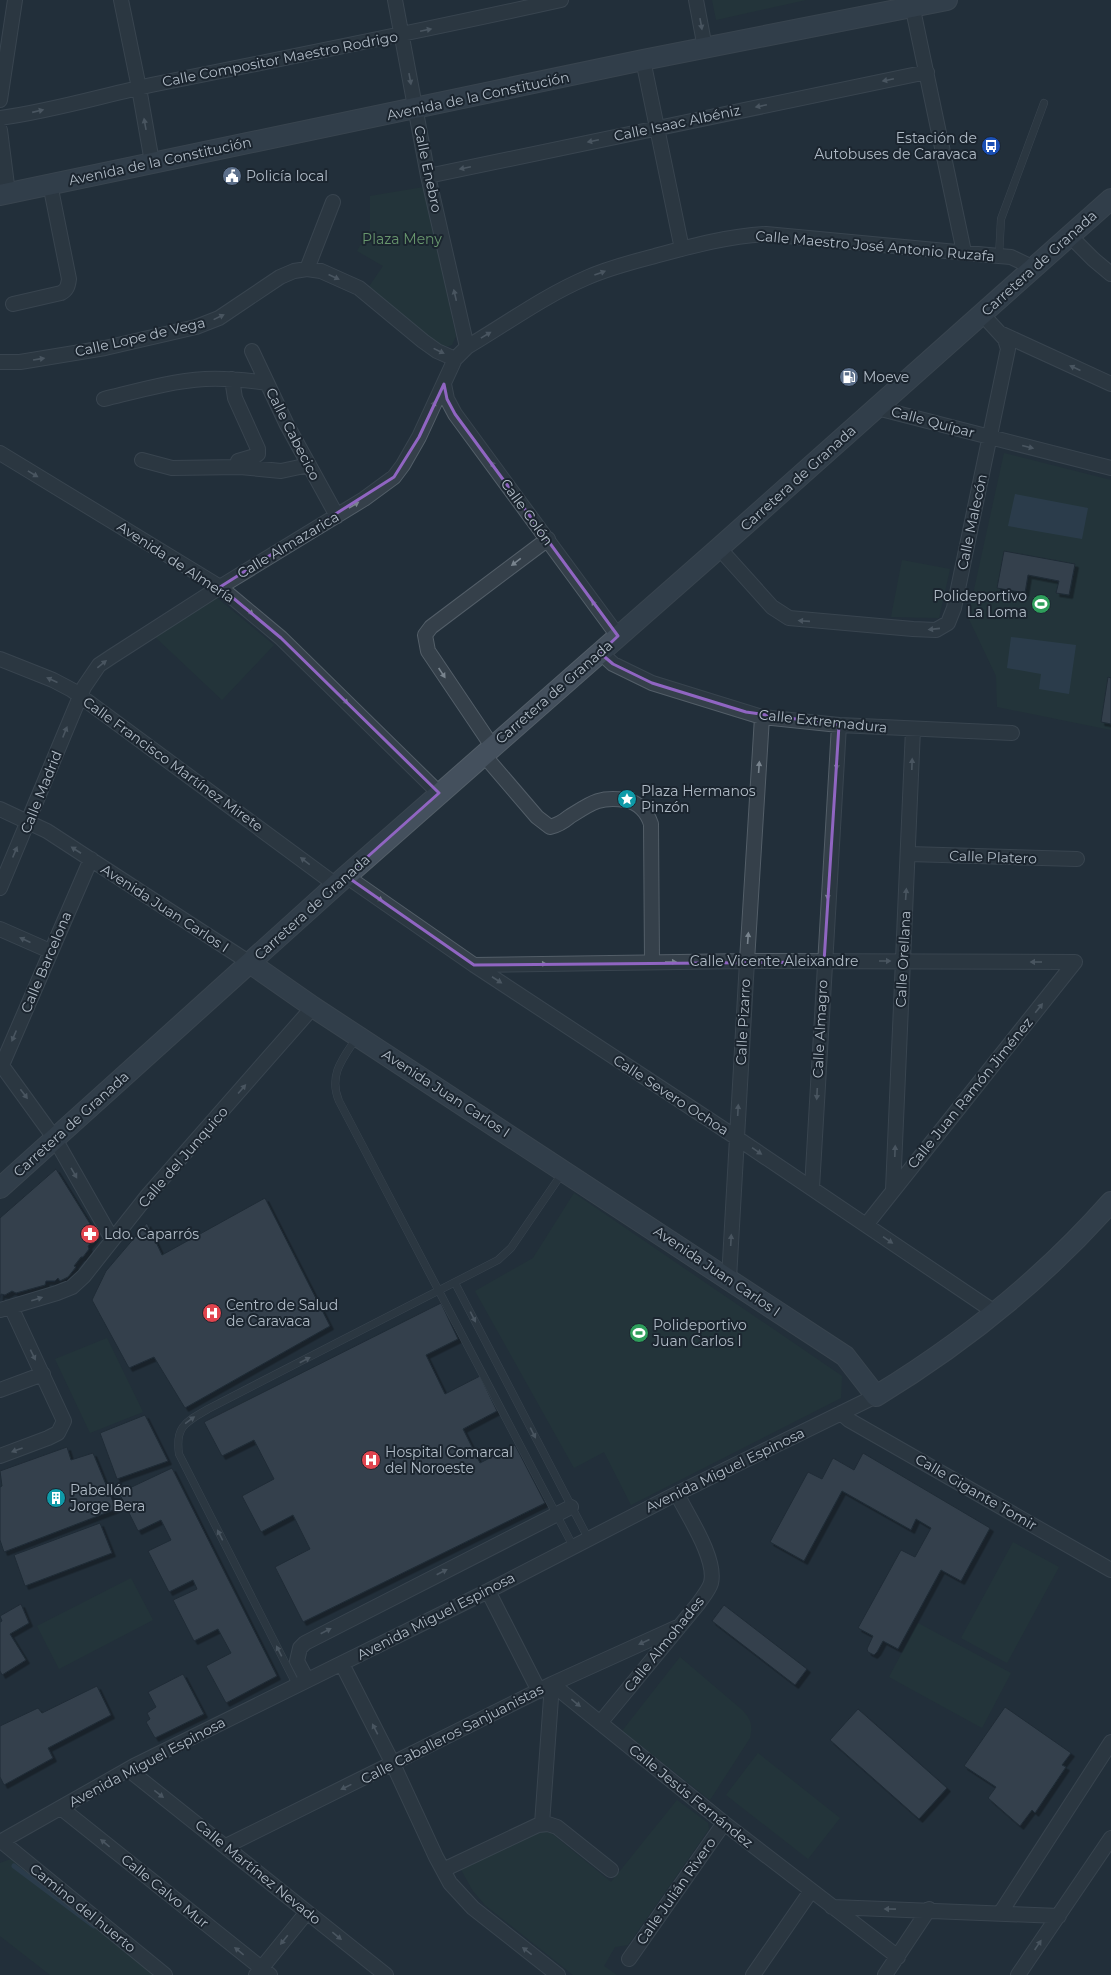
<svg xmlns="http://www.w3.org/2000/svg" width="1111" height="1975" font-family="Montserrat,sans-serif">
<defs>
<filter id="shadow"><feDropShadow dx="3.5" dy="3.5" stdDeviation="0" flood-color="#0009"/></filter>
</defs>
<rect width="100%" height="100%" fill="#222f3a"/>
<path fill="#243b3a" d="M712 0H806L716 20Z
M424 187 456 336 452 345 443 348 368 288 383 266 357 251 370 229V196Z
M1004 453 1111 480V730L997 707 996 676 968 617Z
M902 560 950 569 939 618 891 617Z
M216 597 274 645 222 700 153 635Z
M574 1193 842 1376 841 1398 631 1505 604 1452 574 1468 475 1291 533 1258Z
M107 1338 143 1412 90 1433 55 1359Z
M1013 1542 1059 1567 1007 1663 961 1638Z
M131 1578 153 1620 59 1669 37 1626Z
M918 1623 1011 1673 982 1728 889 1677Z
M680 1657 741 1709C751 1719 753 1724 750 1738L710 1800 622 1731Z
M758 1753 840 1818 808 1859 726 1795Z
M677 1800 708 1823 709 1829 628 1945 615 1947 604 1966 617 1975H573L485 1905 473 1891 460 1868 543 1830 550 1832 611 1882Z
M19 1856 165 1975H50L0 1936V1863Z"/>
<path fill="#364d61" d="M1015 494 1088 508 1082 539 1008 526Z
M1011 637 1076 645 1069 694 1039 689 1041 674 1007 668Z"/>
<g fill="none" stroke-linecap="round" stroke-linejoin="round">
<path stroke="#364d61" stroke-width="5" d="M14 1866 94 1926"/>
</g>
<path fill="#485763" stroke="#1d2731" filter="url(#shadow)" d="M1004 551 1075 564 1069 595 1056 593 1059 581 1028 575 1025 593 997 588Z
M1108 677 1111 678V724L1101 722Z
M56 1169 97 1235 88 1246 89 1249 83 1257H81L74 1266 76 1267 68 1277 60 1281 58 1278 55 1281H46L45 1285 16 1293 12 1291 5 1295 1 1294 0 1298V1218Z
M265 1198 330 1326 185 1408 154 1357 129 1368 92 1300 106 1271 147 1223 162 1255Z
M441 1303 458 1339 426 1355 445 1394 480 1376 497 1411 463 1429 480 1463 515 1445 545 1503 303 1622 275 1567 310 1549 293 1515 261 1532 242 1496 274 1479 254 1440 222 1456 204 1422Z
M145 1415 168 1461 117 1479 100 1433Z
M67 1447 71 1460 93 1453 116 1509 4 1552 0 1540V1487L2 1486 0 1471Z
M863 1453 990 1528 961 1581 941 1570 898 1649 883 1641 877 1652 874 1655 868 1652 867 1649 873 1636 858 1628 901 1550 915 1557 931 1528 916 1519 911 1530 842 1491 804 1561 770 1542 808 1472 822 1479 833 1458 854 1470Z
M172 1468 277 1676 226 1703 206 1666 231 1653 218 1629 194 1641 173 1600 197 1589 193 1580 169 1592 148 1551 171 1540 161 1520 138 1531 119 1493Z
M100 1523 112 1553 25 1586 14 1555Z
M21 1604 29 1623 10 1634 26 1660 2 1675 0 1671V1622L2 1621 0 1616Z
M724 1605 807 1669 795 1685 712 1621Z
M183 1674 204 1714 155 1738 146 1722 150 1719 147 1713 156 1707 148 1692Z
M97 1686 111 1715 48 1748 53 1758 4 1785 0 1777V1726L38 1708 42 1713Z
M1005 1707 1071 1753 1062 1765 1066 1767 1035 1813 1032 1810 1020 1826 988 1798 996 1787 964 1766Z
M858 1709 947 1788 919 1819 830 1740Z"/>
<g fill="none" stroke-linecap="round" stroke-linejoin="round">
<g stroke="#535e68" stroke-width="8">
<path id="lane" d="M999 256 1001 219 1044 103
M357 1037C343 1058 328 1075 339 1101L573 1546
M455 1283 588 1538
M297 1686 179 1454C175 1426 186 1422 208 1409L498 1260 511 1248 563 1172"/>
</g>
<g stroke="#535e68" stroke-width="16">
<path id="street" d="M121 0 139 88 152 162
M395 0 428 176 467 347
M696 0 705 48
M911 0 964 252
M643 60 682 249
M0 100 15 0
M0 118C53 111 104 95 156 84 291 57 426 30 561 0
M0 130 8 193
M428 176 927 72
M1070 236 1093 259 1111 274
M307 269 333 202
M13 304 61 293C67 290 68 286 69 279L50 184
M1000 333 1111 384
M252 351 287 425 337 516
M0 362H20L105 348 196 327 219 318 280 277 294 271 307 269 321 271 359 288 423 341 437 351 455 359
M232 379 235 398 258 449V454L255 456 238 461 240 467
M444 384 447 399 455 414 618 636
M104 399C137 391 171 381 205 379 226 378 246 380 267 383
M877 408 1111 468
M0 453 220 587 281 638 439 793
M142 460 172 468 240 467 281 471 309 465
M719 548 772 607 789 618 913 629 936 630 948 623 954 608 1008 349 1005 339 982 314
M600 652 613 664 652 683 762 717 839 725 1012 733
M0 659 53 680 72 690 336 885
M492 746 428 651 425 635 431 627 548 539
M483 754 537 817 550 827C558 825 563 822 569 817 591 803 599 796 626 800 639 803 647 812 651 824L652 962
M0 809 47 831 250 963
M909 854 1077 859
M346 876 474 965 737 1138 996 1313
M0 888 84 687 99 665 111 657 220 587 364 499 394 477 403 465 419 437 455 359 467 347C506 324 544 296 586 278 608 268 632 262 655 256 692 246 728 236 766 234L999 256 1011 257 1034 268
M0 929 50 951
M474 965 747 961 1075 962
M0 1063 55 1139 112 1239
M2 1065 91 859
M812 1188 839 725
M893 1190 913 729
M866 1225 1075 962
M729 1279 747 961 762 717
M0 1310 57 1293 72 1287 84 1276 148 1195 313 1007
M0 1390 43 1374
M841 1413 849 1420 1111 1570
M0 1456 48 1438 58 1433 64 1421 11 1307
M488 1591 539 1691
M342 1664 393 1764 436 1857 450 1883 473 1908 558 1975
M307 1680 297 1661 300 1648 305 1643 571 1507
M552 1684 724 1823 898 1957
M600 1723 698 1604C702 1598 709 1590 711 1583 717 1559 688 1516 677 1494
M129 1770 386 1975
M61 1808 270 1975
M542 1824 552 1684
M1 1841 165 1975
M0 1842 134 1766 488 1591 670 1497 876 1396
M226 1846 552 1684 680 1626
M443 1870 538 1825 548 1824 557 1827 611 1870
M832 1907 1059 1916
M1001 1912 1111 1742
M629 1959 724 1823
M256 1975 307 1912
M753 1975 811 1891
M885 1975 929 1909
M1018 1975 1111 1838"/>
</g>
<g stroke="#535e68" stroke-width="22">
<path id="secondary" d="M0 195 643 60 947 0
M250 963 313 1007 845 1356 876 1396C963 1343 1043 1279 1111 1202
M0 1188 336 885 719 548 1111 199"/>
</g>
<use href="#lane" stroke="#35404a" stroke-width="7"/>
<use href="#street" stroke="#35404a" stroke-width="14"/>
<use href="#secondary" stroke="#44505d" stroke-width="20"/>
</g>
<defs><path id="oneway-solid" d="M-6-.8H1V-3.2L6.5 0L1 3.2V.8H-6Z"/></defs>
<g fill="#79848e">
<use href="#oneway-solid" transform="translate(701 24) rotate(80)"/>
<use href="#oneway-solid" transform="translate(426 30) rotate(-12)"/>
<use href="#oneway-solid" transform="translate(410 79) rotate(80)"/>
<use href="#oneway-solid" transform="translate(888 80) rotate(168)"/>
<use href="#oneway-solid" transform="translate(761 106) rotate(168)"/>
<use href="#oneway-solid" transform="translate(38 111) rotate(-13)"/>
<use href="#oneway-solid" transform="translate(145 124) rotate(-100)"/>
<use href="#oneway-solid" transform="translate(593 141) rotate(168)"/>
<use href="#oneway-solid" transform="translate(465 168) rotate(168)"/>
<use href="#oneway-solid" transform="translate(600 273) rotate(-20)"/>
<use href="#oneway-solid" transform="translate(334 277) rotate(25)"/>
<use href="#oneway-solid" transform="translate(455 295) rotate(-103)"/>
<use href="#oneway-solid" transform="translate(219 317) rotate(-26)"/>
<use href="#oneway-solid" transform="translate(486 335) rotate(-31)"/>
<use href="#oneway-solid" transform="translate(439 351) rotate(26)"/>
<use href="#oneway-solid" transform="translate(39 359) rotate(-9)"/>
<use href="#oneway-solid" transform="translate(1075 368) rotate(-156)"/>
<use href="#oneway-solid" transform="translate(433 406) rotate(-65)"/>
<use href="#oneway-solid" transform="translate(1028 447) rotate(14)"/>
<use href="#oneway-solid" transform="translate(494 466) rotate(-126)"/>
<use href="#oneway-solid" transform="translate(33 474) rotate(31)"/>
<use href="#oneway-solid" transform="translate(354 505) rotate(-32)"/>
<use href="#oneway-solid" transform="translate(516 562) rotate(143)"/>
<use href="#oneway-solid" transform="translate(595 605) rotate(-126)"/>
<use href="#oneway-solid" transform="translate(249 611) rotate(40)"/>
<use href="#oneway-solid" transform="translate(804 621) rotate(-176)"/>
<use href="#oneway-solid" transform="translate(934 629) rotate(174)"/>
<use href="#oneway-solid" transform="translate(102 664) rotate(-39)"/>
<use href="#oneway-solid" transform="translate(442 673) rotate(56)"/>
<use href="#oneway-solid" transform="translate(52 680) rotate(-156)"/>
<use href="#oneway-solid" transform="translate(344 700) rotate(45)"/>
<use href="#oneway-solid" transform="translate(65 732) rotate(-68)"/>
<use href="#oneway-solid" transform="translate(837 764) rotate(94)"/>
<use href="#oneway-solid" transform="translate(912 764) rotate(-88)"/>
<use href="#oneway-solid" transform="translate(759 767) rotate(-86)"/>
<use href="#oneway-solid" transform="translate(76 850) rotate(-147)"/>
<use href="#oneway-solid" transform="translate(15 852) rotate(-67)"/>
<use href="#oneway-solid" transform="translate(305 861) rotate(-143)"/>
<use href="#oneway-solid" transform="translate(828 894) rotate(94)"/>
<use href="#oneway-solid" transform="translate(906 894) rotate(-86)"/>
<use href="#oneway-solid" transform="translate(378 898) rotate(35)"/>
<use href="#oneway-solid" transform="translate(748 938) rotate(-86)"/>
<use href="#oneway-solid" transform="translate(25 940) rotate(-156)"/>
<use href="#oneway-solid" transform="translate(885 961)"/>
<use href="#oneway-solid" transform="translate(671 962) rotate(-1)"/>
<use href="#oneway-solid" transform="translate(1036 962) rotate(-180)"/>
<use href="#oneway-solid" transform="translate(541 964) rotate(-1)"/>
<use href="#oneway-solid" transform="translate(497 980) rotate(33)"/>
<use href="#oneway-solid" transform="translate(1039 1008) rotate(-51)"/>
<use href="#oneway-solid" transform="translate(14 1036) rotate(113)"/>
<use href="#oneway-solid" transform="translate(242 1089) rotate(-49)"/>
<use href="#oneway-solid" transform="translate(24 1094) rotate(53)"/>
<use href="#oneway-solid" transform="translate(817 1094) rotate(93)"/>
<use href="#oneway-solid" transform="translate(738 1110) rotate(-87)"/>
<use href="#oneway-solid" transform="translate(757 1151) rotate(34)"/>
<use href="#oneway-solid" transform="translate(895 1151) rotate(-88)"/>
<use href="#oneway-solid" transform="translate(74 1173) rotate(60)"/>
<use href="#oneway-solid" transform="translate(731 1240) rotate(-87)"/>
<use href="#oneway-solid" transform="translate(888 1240) rotate(34)"/>
<use href="#oneway-solid" transform="translate(37 1299) rotate(-17)"/>
<use href="#oneway-solid" transform="translate(473 1317) rotate(63)"/>
<use href="#oneway-solid" transform="translate(33 1355) rotate(64)"/>
<use href="#oneway-solid" transform="translate(305 1360) rotate(-27)"/>
<use href="#oneway-solid" transform="translate(190 1420) rotate(-36)"/>
<use href="#oneway-solid" transform="translate(533 1433) rotate(63)"/>
<use href="#oneway-solid" transform="translate(17 1450) rotate(160)"/>
<use href="#oneway-solid" transform="translate(220 1535) rotate(-117)"/>
<use href="#oneway-solid" transform="translate(442 1572) rotate(-27)"/>
<use href="#oneway-solid" transform="translate(326 1631) rotate(-27)"/>
<use href="#oneway-solid" transform="translate(644 1642) rotate(156)"/>
<use href="#oneway-solid" transform="translate(279 1651) rotate(-117)"/>
<use href="#oneway-solid" transform="translate(576 1703) rotate(39)"/>
<use href="#oneway-solid" transform="translate(375 1729) rotate(-117)"/>
<use href="#oneway-solid" transform="translate(346 1787) rotate(154)"/>
<use href="#oneway-solid" transform="translate(159 1794) rotate(38)"/>
<use href="#oneway-solid" transform="translate(105 1843) rotate(-141)"/>
<use href="#oneway-solid" transform="translate(890 1909) rotate(-179)"/>
<use href="#oneway-solid" transform="translate(337 1936) rotate(39)"/>
<use href="#oneway-solid" transform="translate(284 1940) rotate(129)"/>
<use href="#oneway-solid" transform="translate(1038 1945) rotate(-56)"/>
<use href="#oneway-solid" transform="translate(239 1951) rotate(-141)"/>
<use href="#oneway-solid" transform="translate(527 1951) rotate(-142)"/>
</g>
<path d="M0 0H1111V1975H0ZM444 384 447 399 455 414 618 636 600 653 613 664 652 683 746 712 839 725 824 962 474 965 346 876 439 793 281 638 220 587 394 477 419 437Z" fill="#222f3a" fill-opacity=".55" fill-rule="evenodd"/>
<path fill="none" stroke="#9065c2" stroke-width="3" stroke-linejoin="round" d="M444 384 447 399 455 414 618 636 600 653 613 664 652 683 746 712 839 725 824 962 474 965 346 876 439 793 281 638 220 587 394 477 419 437Z"/>
<defs>
<g id="bus-disc" transform="scale(1)"><circle r="9.5" fill="#1a4fb4" stroke="#1b252f"/><path d="M-5-6H5V4H4V6H2V4H-2V6H-4V4H-5ZM-3.5-4V0h7V-4ZM-3.5 1.2v1.5H-2V1.2ZM2 1.2v1.5H3.5V1.2Z" fill="#fff"/></g>
<g id="civic-disc" transform="scale(1)"><circle r="9.5" fill="#5c6f8a" stroke="#1b252f"/><path d="M-.6-6.5H3V-4.5H.6V-3L4-1V1h2V6H-6V1h2V-1L-.6-3ZM-1.2 2.5V6h2.4V2.5Z" fill="#fff"/></g>
<g id="fuel-disc" transform="scale(1)"><circle r="9.5" fill="#5c6f8a" stroke="#1b252f"/><path d="M-5.5-6h7V0h2V4h1.3V-2.5L3-4.5l.8-.8L6-3V5H2.5V1h-1V6h-7ZM-4.2-4.7v3.2H.2V-4.7Z" fill="#fff"/></g>
<g id="stadium-disc" transform="scale(1)"><circle r="9.5" fill="#2e9e5b" stroke="#1b252f"/><path d="M0-5a6.5 5 0 1 0 0 10a6.5 5 0 1 0 0-10ZM-3.5-1.8h7v3.6h-7Z" fill="#fff"/></g>
<g id="sight-disc" transform="scale(1)"><circle r="9.5" fill="#0f9aa8" stroke="#1b252f"/><path d="M0-6L1.8-2.2L6-1.7L2.9 1.2L3.7 5.4L0 3.3L-3.7 5.4L-2.9 1.2L-6-1.7L-1.8-2.2Z" fill="#fff"/></g>
<g id="pharmacy-disc" transform="scale(1)"><circle r="9.5" fill="#e0444e" stroke="#1b252f"/><path d="M-2-6h4v4h4v4h-4v4h-4v-4h-4v-4h4Z" fill="#fff"/></g>
<g id="hospital-disc" transform="scale(1)"><circle r="9.5" fill="#e0444e" stroke="#1b252f"/><path d="M-5-5h3v3.5h4V-5h3V5h-3V1.5h-4V5h-3Z" fill="#fff"/></g>
<g id="building-disc" transform="scale(1)"><circle r="9.5" fill="#0f9aa8" stroke="#1b252f"/><path d="M-4-6H4V6H1V3H-1V6H-4ZM-2.5-4.3h1.7v1.8h-1.7ZM.8-4.3h1.7v1.8H.8ZM-2.5-1h1.7V.8h-1.7ZM.8-1h1.7V.8H.8Z" fill="#fff"/></g>
</defs>
<g fill-rule="evenodd">
<use href="#bus-disc" x="991" y="146"/>
<use href="#civic-disc" x="232" y="176"/>
<use href="#fuel-disc" x="849" y="377"/>
<use href="#stadium-disc" x="1041" y="604"/>
<use href="#sight-disc" x="627" y="799"/>
<use href="#pharmacy-disc" x="90" y="1234"/>
<use href="#hospital-disc" x="212" y="1313"/>
<use href="#stadium-disc" x="639" y="1333"/>
<use href="#hospital-disc" x="371" y="1460"/>
<use href="#building-disc" x="56" y="1498"/>
</g>
<g text-anchor="middle" stroke-width="4" stroke-linejoin="round" paint-order="stroke">
<g font-size="14" fill="#b0bbc6" stroke="#1b252f">
<text transform="translate(280 59) rotate(-11)" y="5">Calle Compositor Maestro Rodrigo</text>
<text transform="translate(478 96) rotate(-12)" y="5">Avenida de la Constitución</text>
<text transform="translate(677 123) rotate(-12)" y="5">Calle Isaac Albéniz</text>
<text transform="translate(160 161) rotate(-12)" y="5">Avenida de la Constitución</text>
<text transform="translate(428 169) rotate(78)" y="5">Calle Enebro</text>
<text transform="translate(875 246) rotate(5)" y="5">Calle Maestro José Antonio Ruzafa</text>
<text transform="translate(1039 263) rotate(-42)" y="5">Carretera de Granada</text>
<text transform="translate(140 337) rotate(-13)" y="5">Calle Lope de Vega</text>
<text transform="translate(933 422) rotate(15)" y="5">Calle Quípar</text>
<text transform="translate(293 434) rotate(63)" y="5">Calle Cabecico</text>
<text transform="translate(798 478) rotate(-42)" y="5">Carretera de Granada</text>
<text transform="translate(527 512) rotate(54)" y="5">Calle Colón</text>
<text transform="translate(972 522) rotate(-78)" y="5">Calle Malecón</text>
<text transform="translate(288 545) rotate(-31)" y="5">Calle Almazarica</text>
<text transform="translate(176 562) rotate(33)" y="5">Avenida de Almería</text>
<text transform="translate(554 692) rotate(-41)" y="5">Carretera de Granada</text>
<text transform="translate(823 721) rotate(6)" y="5">Calle Extremadura</text>
<text transform="translate(173 764) rotate(36)" y="5">Calle Francisco Martínez Mirete</text>
<text transform="translate(41 792) rotate(-68)" y="5">Calle Madrid</text>
<text transform="translate(993 857) rotate(2)" y="5">Calle Platero</text>
<text transform="translate(312 907) rotate(-42)" y="5">Carretera de Granada</text>
<text transform="translate(165 908) rotate(33)" y="5">Avenida Juan Carlos I</text>
<text transform="translate(903 959) rotate(-87)" y="5">Calle Orellana</text>
<text x="774" y="966">Calle Vicente Aleixandre</text>
<text transform="translate(46 962) rotate(-67)" y="5">Calle Barcelona</text>
<text transform="translate(743 1022) rotate(-87)" y="5">Calle Pizarro</text>
<text transform="translate(820 1029) rotate(-87)" y="5">Calle Almagro</text>
<text transform="translate(446 1093) rotate(33)" y="5">Avenida Juan Carlos I</text>
<text transform="translate(970 1093) rotate(-51)" y="5">Calle Juan Ramón Jiménez</text>
<text transform="translate(671 1095) rotate(33)" y="5">Calle Severo Ochoa</text>
<text transform="translate(71 1124) rotate(-42)" y="5">Carretera de Granada</text>
<text transform="translate(183 1157) rotate(-49)" y="5">Calle del Junquico</text>
<text transform="translate(717 1271) rotate(34)" y="5">Avenida Juan Carlos I</text>
<text transform="translate(725 1470) rotate(-26)" y="5">Avenida Miguel Espinosa</text>
<text transform="translate(976 1492) rotate(30)" y="5">Calle Gigante Tomir</text>
<text transform="translate(436 1616) rotate(-27)" y="5">Avenida Miguel Espinosa</text>
<text transform="translate(664 1644) rotate(-51)" y="5">Calle Almohades</text>
<text transform="translate(452 1734) rotate(-27)" y="5">Calle Caballeros Sanjuanistas</text>
<text transform="translate(147 1762) rotate(-28)" y="5">Avenida Miguel Espinosa</text>
<text transform="translate(691 1796) rotate(39)" y="5">Calle Jesús Fernández</text>
<text transform="translate(258 1872) rotate(39)" y="5">Calle Martínez Nevado</text>
<text transform="translate(165 1891) rotate(39)" y="5">Calle Calvo Mur</text>
<text transform="translate(676 1891) rotate(-55)" y="5">Calle Julián Rivero</text>
<text transform="translate(83 1908) rotate(39)" y="5">Camino del huerto</text>
</g>
<g font-size="14" fill="#b0bbc6" stroke="#1b252f" text-anchor="start">
<text x="977" y="143" text-anchor="end">Estación de<tspan x="977" dy="16">Autobuses de Caravaca</tspan></text>
<text x="246" y="181">Policía local</text>
<text x="863" y="382">Moeve</text>
<text x="1027" y="601" text-anchor="end">Polideportivo<tspan x="1027" dy="16">La Loma</tspan></text>
<text x="641" y="796">Plaza Hermanos<tspan x="641" dy="16">Pinzón</tspan></text>
<text x="104" y="1239">Ldo. Caparrós</text>
<text x="226" y="1310">Centro de Salud<tspan x="226" dy="16">de Caravaca</tspan></text>
<text x="653" y="1330">Polideportivo<tspan x="653" dy="16">Juan Carlos I</tspan></text>
<text x="385" y="1457">Hospital Comarcal<tspan x="385" dy="16">del Noroeste</tspan></text>
<text x="70" y="1495">Pabellón<tspan x="70" dy="16">Jorge Bera</tspan></text>
</g>
<g font-size="14" fill="#68976d" stroke="#1b252f">
<text x="402" y="244">Plaza Meny</text>
</g>
</g>
</svg>
